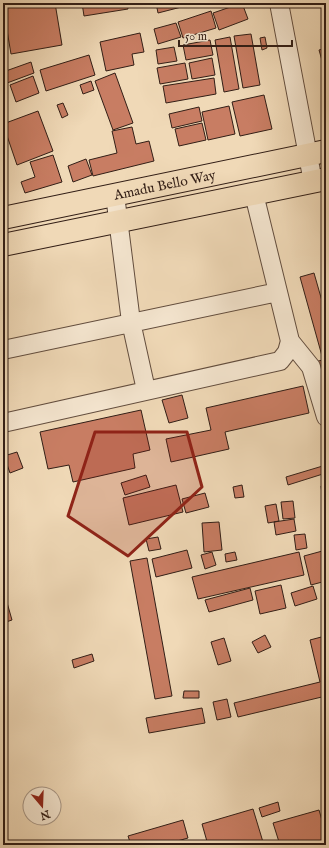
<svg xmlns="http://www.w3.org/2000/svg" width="329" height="848" font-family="'IM FELL English',serif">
<rect width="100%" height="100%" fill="#f0d9b7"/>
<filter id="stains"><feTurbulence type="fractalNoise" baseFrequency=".005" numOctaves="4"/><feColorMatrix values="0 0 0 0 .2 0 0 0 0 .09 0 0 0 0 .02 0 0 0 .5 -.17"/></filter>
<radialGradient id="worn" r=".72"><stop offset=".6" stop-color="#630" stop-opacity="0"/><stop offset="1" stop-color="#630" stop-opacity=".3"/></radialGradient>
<path fill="#c87d63" stroke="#321e16" d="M18 3H55L62 45 11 54 3 6Z
M82 3H127L128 9 84 16Z
M156 3H197L158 13Z
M242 3 248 19 219 30 213 13Z
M211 11 216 28 183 38 178 22Z
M176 23 181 37 158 44 154 29Z
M140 33 144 52 132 54 134 65 106 71 100 42Z
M251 34 260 85 243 88 234 36Z
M230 37 239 89 224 92 215 40Z
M265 37 267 48 262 50 260 38Z
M210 40 213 55 186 60 183 45Z
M174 47 177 61 158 64 156 50Z
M326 48V71H325L319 50Z
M89 55 95 75 46 91 40 70Z
M212 58 215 75 192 79 189 63Z
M31 62 34 73 7 83 3 72Z
M185 63 188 79 160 84 157 68Z
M115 73 133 123 113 130 95 81Z
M33 76 39 93 16 102 10 85Z
M214 78 216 94 166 103 163 86Z
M91 81 94 90 83 94 80 85Z
M264 95 272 129 240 136 232 102Z
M63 103 68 115 62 118 57 105Z
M229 106 235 134 208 140 202 112Z
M199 107 202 121 172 128 169 114Z
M38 111 53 151 17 165 3 124Z
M202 123 206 140 179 146 175 129Z
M132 127 136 144 149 141 154 161 93 176 89 160 117 153 112 131Z
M53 155 62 182 25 193 21 182 35 177 30 162Z
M86 159 92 175 73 182 68 166Z
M314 273 326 315V355L322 356 300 277Z
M326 359V399L315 362Z
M303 386 309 413 225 432 229 449 171 462 166 439 211 430 206 408Z
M182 395 188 418 169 423 162 400Z
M141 410 150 450 133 454 135 468 73 482 69 465 48 469 40 432Z
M17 452 23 468 10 473 4 456Z
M326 465V473L288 485 286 477Z
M146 475 150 487 125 495 121 483Z
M176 485 183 512 129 525 123 498Z
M242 485 244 497 235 498 233 487Z
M326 485V526L321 486Z
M205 493 209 507 186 513 182 499Z
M293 501 295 518 283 519 281 502Z
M276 504 279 521 268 523 265 506Z
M294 519 296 531 276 535 274 522Z
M219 522 222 550 204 552 202 523Z
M305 534 307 548 296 550 294 535Z
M158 537 161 549 149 551 146 539Z
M187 550 192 568 156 577 152 559Z
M326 550V581L311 585 304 556Z
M212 552 216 565 205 569 201 555Z
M235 552 237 560 226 562 225 554Z
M299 552 304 575 198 599 192 577Z
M147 558 172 696 155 699 130 561Z
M281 585 286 608 260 614 255 591Z
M313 586 317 599 295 606 291 593Z
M250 588 253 600 209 612 205 600Z
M3 599H6L12 620 3 623Z
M265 635 271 647 258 653 252 642Z
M325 636 326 696 238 717 234 703 320 682 310 640Z
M224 638 231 661 218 665 211 642Z
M92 654 94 661 74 668 72 660Z
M184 691H199V698H183Z
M227 699 231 717 217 720 213 702Z
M202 708 205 723 149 733 146 718Z
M278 802 280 811 262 817 259 808Z
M253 809 263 842 254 845H208L202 824Z
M319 810 326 834V845H280L273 823Z
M183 820 188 838 163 845H131L128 836Z
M184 840 185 845H169Z
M123 841 124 845H106Z"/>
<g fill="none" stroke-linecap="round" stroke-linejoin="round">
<g stroke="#624d3e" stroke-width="20">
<path id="minor" d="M279 3 313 182
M115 195 131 322 146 390
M290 341 311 367 326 417
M3 350 278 292
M3 423 280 361 287 352 290 341 254 194"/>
</g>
<g stroke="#321e16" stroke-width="24">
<g id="major">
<path id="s1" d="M3 218 326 151"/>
<path d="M3 245 326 179"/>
</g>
</g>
<use href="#minor" stroke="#f5e6d0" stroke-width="18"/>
<use href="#major" stroke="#f0d9b7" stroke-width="22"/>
</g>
<path fill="#8f2418" fill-opacity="0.2" stroke="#8f2418" stroke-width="3" stroke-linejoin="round" d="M95 432H187L202 487 128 556 68 516Z"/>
<g text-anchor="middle" stroke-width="3.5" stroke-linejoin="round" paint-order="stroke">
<g font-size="14" fill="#321e16" stroke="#f5e6d0">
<text dy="5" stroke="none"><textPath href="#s1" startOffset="165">Amadu Bello Way</textPath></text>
</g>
</g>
<rect width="329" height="848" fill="none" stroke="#f0d9b7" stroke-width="16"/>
<rect x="4" y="4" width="321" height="840" fill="none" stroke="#321e16" stroke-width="2"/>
<rect x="8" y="8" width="313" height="832" fill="none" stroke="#321e16"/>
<g transform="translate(42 806) rotate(161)"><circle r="19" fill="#f5e6d0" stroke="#a79686"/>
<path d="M0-3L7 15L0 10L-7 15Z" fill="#8f2418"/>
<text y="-6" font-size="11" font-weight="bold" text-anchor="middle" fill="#321e16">N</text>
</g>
<path d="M179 40v6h113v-6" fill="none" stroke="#321e16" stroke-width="2"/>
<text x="185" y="40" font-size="12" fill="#321e16" stroke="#f5e6d0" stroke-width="3" paint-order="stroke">50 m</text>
<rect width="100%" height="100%" filter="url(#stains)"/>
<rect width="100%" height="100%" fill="url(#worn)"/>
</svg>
